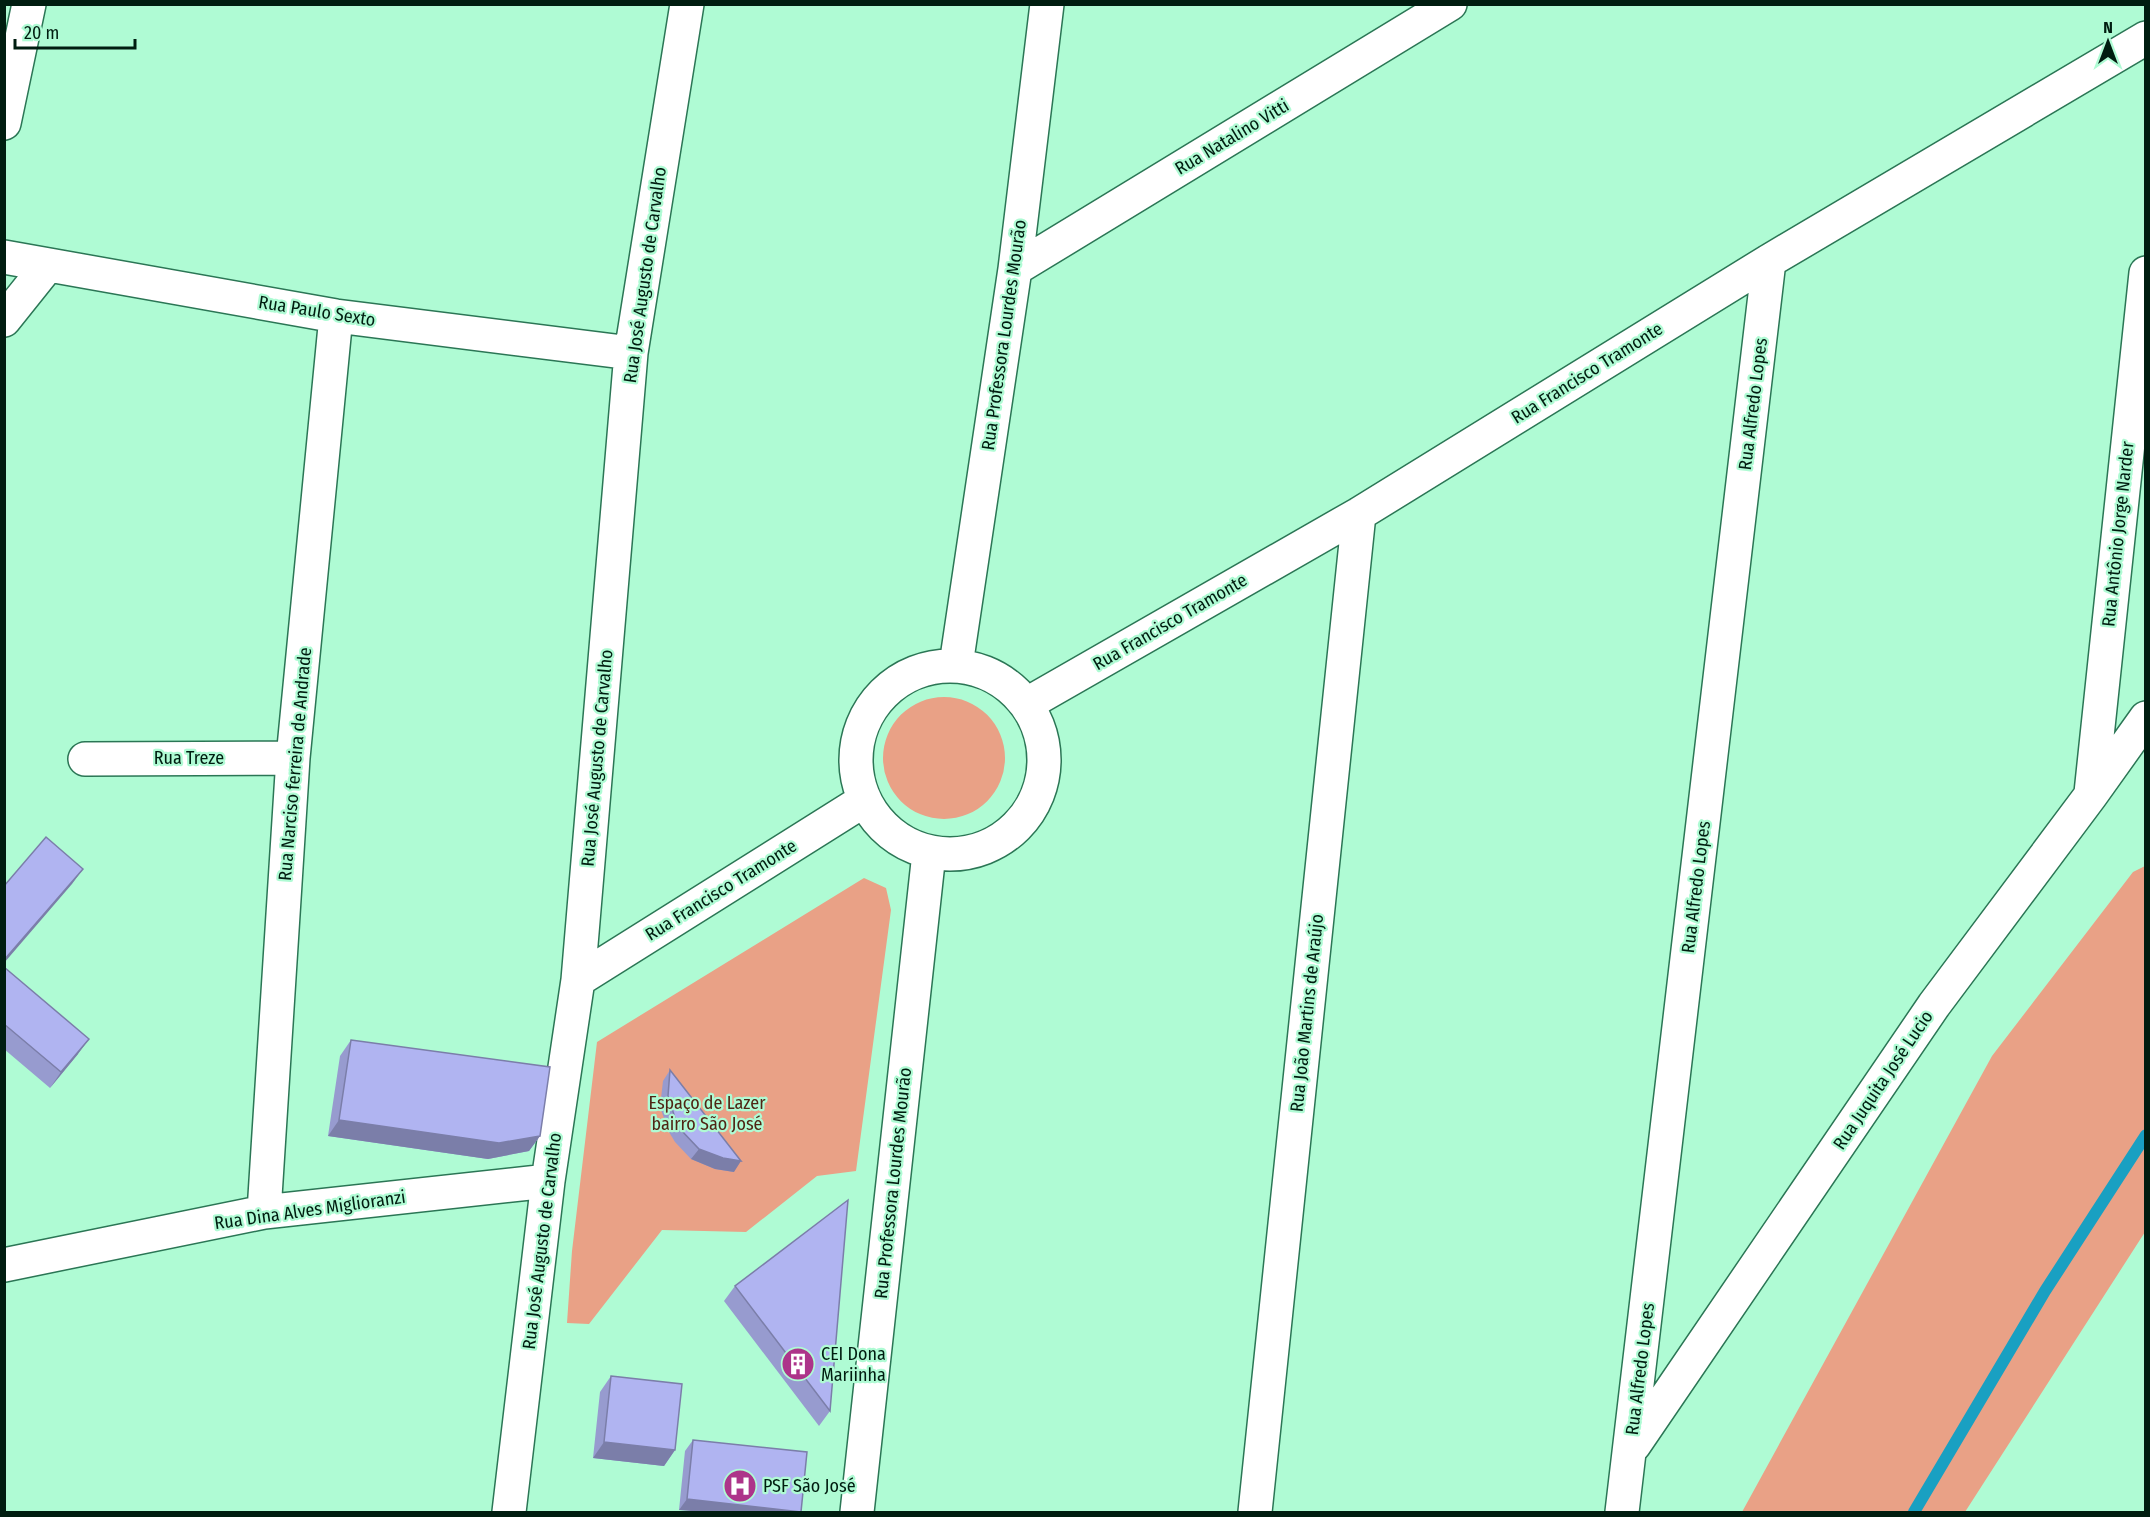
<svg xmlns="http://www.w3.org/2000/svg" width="2150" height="1517" font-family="'Fira Sans Condensed',sans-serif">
<rect width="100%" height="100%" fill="#affbd4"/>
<path fill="#e9a186" d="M883 758a61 61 0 1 1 122 0a61 61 0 1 1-122 0Z
M2145 866V1232L1965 1512H1742L1992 1056 2133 872Z
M864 878 886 888 891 910 856 1171 817 1176 746 1232 662 1230 589 1324 567 1323 572 1251 597 1042Z"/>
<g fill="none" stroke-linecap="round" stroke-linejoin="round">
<path stroke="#19a0c2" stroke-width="12" d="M1914 1512 2045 1291 2146 1135"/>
<g stroke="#2b7655" stroke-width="36">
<path id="minor" d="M4 123 29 4
M4 257 336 316 631 353
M1015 269 1450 4
M4 320 48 265
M956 665 1015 269 1047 4
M856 760a94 94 0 1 1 188 0a94 94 0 1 1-188 0Z
M1027 704 1359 514 1769 261 2146 38
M85 759 293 758
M2091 793 2146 273
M578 980 863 801
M264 1212 293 758 336 316
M4 1265 264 1212 548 1181
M1634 1445 1934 1005 2091 795 2146 718
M509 1512 548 1181 578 980 631 353 687 4
M857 1512 929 853
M1255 1512 1359 514
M1622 1512 1769 261"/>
</g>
<use href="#minor" stroke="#fff" stroke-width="33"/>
</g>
<path fill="#979bcf" d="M4 967 78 1054 50 1088 4 1049Z
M351 1040 540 1136 529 1151 488 1159 328 1136 340 1056Z
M670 1070 734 1172 715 1169 691 1159 675 1142 669 1132 660 1107 663 1081Z
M735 1286 830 1411 819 1426 724 1301Z
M611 1376 675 1450 664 1466 593 1458 600 1392Z
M693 1440 801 1512 679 1510 685 1451Z"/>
<path fill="#7b7ea9" d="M83 869 72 884 4 963V960Z
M89 1039 78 1054 50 1088 61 1072Z
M339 1120 540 1136 529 1151 488 1159 328 1136Z
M699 1149 741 1161 734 1172 715 1169 691 1159Z
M604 1442 675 1450 664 1466 593 1458Z
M687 1499 801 1512H703L679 1510Z"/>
<path fill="#b0b4f1" stroke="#7b7ea9" stroke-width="1.5" d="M46 837 83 869 4 960V886Z
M4 967 89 1039 61 1072 4 1024Z
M351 1040 550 1067 540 1136 499 1143 339 1120Z
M670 1070 741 1161 723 1158 699 1149 682 1131 676 1121 668 1096Z
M848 1200 830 1411 735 1286Z
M611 1376 682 1384 675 1450 604 1442Z
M693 1440 807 1452 801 1512 687 1499Z"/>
<defs>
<g id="building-disc" transform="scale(1.725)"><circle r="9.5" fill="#ad348a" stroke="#affbd4"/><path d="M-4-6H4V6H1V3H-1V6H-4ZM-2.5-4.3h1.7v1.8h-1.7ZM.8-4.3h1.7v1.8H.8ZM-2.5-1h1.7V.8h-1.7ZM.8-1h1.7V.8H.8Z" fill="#fff"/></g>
<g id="hospital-disc" transform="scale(1.725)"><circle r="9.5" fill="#ad348a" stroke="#affbd4"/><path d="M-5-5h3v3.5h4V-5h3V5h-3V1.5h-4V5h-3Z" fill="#fff"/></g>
</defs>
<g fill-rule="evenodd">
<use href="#building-disc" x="798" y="1364"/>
<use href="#hospital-disc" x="740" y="1486"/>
</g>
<g text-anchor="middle" stroke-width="4.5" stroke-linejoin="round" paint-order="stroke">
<g font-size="18" fill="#001d10" stroke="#affbd4">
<text transform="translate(1232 137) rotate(-31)" y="6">Rua Natalino Vitti</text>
<text transform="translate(645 275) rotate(-82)" y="6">Rua José Augusto de Carvalho</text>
<text transform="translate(317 311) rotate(9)" y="6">Rua Paulo Sexto</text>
<text transform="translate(1004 335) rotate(-82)" y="6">Rua Professora Lourdes Mourão</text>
<text transform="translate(1587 373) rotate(-32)" y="6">Rua Francisco Tramonte</text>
<text transform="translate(1753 404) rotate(-83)" y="6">Rua Alfredo Lopes</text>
<text transform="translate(2118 534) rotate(-84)" y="6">Rua Antônio Jorge Narder</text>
<text transform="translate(1170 622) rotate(-30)" y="6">Rua Francisco Tramonte</text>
<text x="189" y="764">Rua Treze</text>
<text transform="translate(597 758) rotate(-85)" y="6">Rua José Augusto de Carvalho</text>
<text transform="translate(295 764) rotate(-85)" y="6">Rua Narciso ferreira de Andrade</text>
<text transform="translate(1696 887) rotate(-83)" y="6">Rua Alfredo Lopes</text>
<text transform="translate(721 890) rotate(-32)" y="6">Rua Francisco Tramonte</text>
<text transform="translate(1307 1013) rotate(-84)" y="6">Rua João Martins de Araújo</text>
<text transform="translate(1883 1080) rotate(-56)" y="6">Rua Juquita José Lucio</text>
<text transform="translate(893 1183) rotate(-84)" y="6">Rua Professora Lourdes Mourão</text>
<text transform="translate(310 1210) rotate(-8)" y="6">Rua Dina Alves Miglioranzi</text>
<text transform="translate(542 1241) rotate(-83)" y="6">Rua José Augusto de Carvalho</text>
<text transform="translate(1640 1369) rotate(-83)" y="6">Rua Alfredo Lopes</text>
</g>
<g font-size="18" fill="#4f2514" stroke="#affbd4">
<text x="707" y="1109">Espaço de Lazer<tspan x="707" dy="21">bairro São José</tspan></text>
</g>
<g font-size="18" fill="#001d10" stroke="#affbd4" text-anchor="start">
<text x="821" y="1360">CEI Dona<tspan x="821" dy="21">Mariinha</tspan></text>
<text x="763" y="1492">PSF São José</text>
</g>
</g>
<rect width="2150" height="1517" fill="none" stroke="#001d10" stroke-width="12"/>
<g transform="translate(2108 42)" stroke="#affbd4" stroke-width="4.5" paint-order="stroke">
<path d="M0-4.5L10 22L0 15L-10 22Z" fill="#001d10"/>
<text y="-9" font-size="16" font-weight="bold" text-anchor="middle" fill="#001d10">N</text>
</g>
<path d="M15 39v9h120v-9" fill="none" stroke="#001d10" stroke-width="3"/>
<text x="24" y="39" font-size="18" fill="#001d10" stroke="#affbd4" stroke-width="4.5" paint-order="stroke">20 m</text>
</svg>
